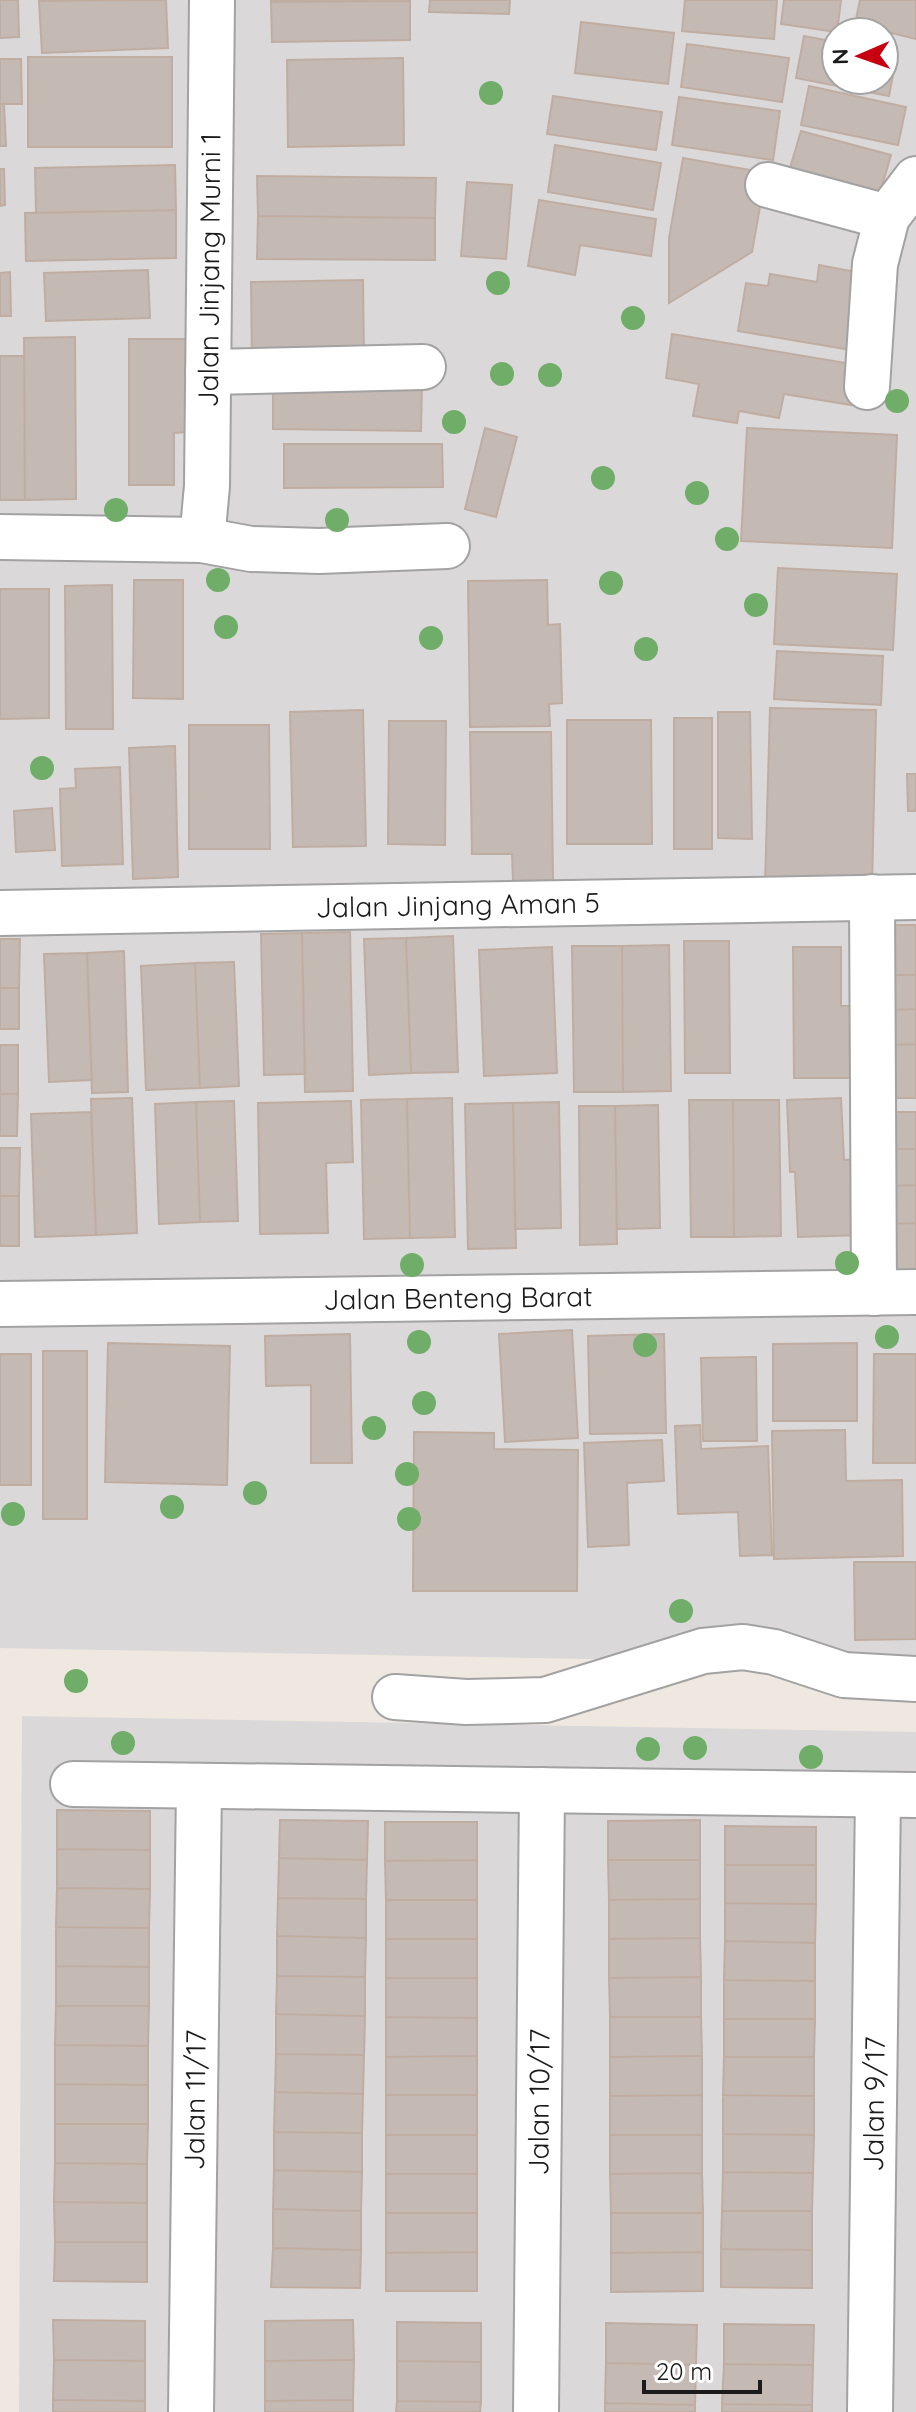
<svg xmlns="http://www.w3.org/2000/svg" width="916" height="2412" font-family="Quicksand,sans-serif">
<rect width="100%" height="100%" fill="#eee8e0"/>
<path fill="#dad8d8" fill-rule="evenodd" d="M0 0H916V1665L0 1648ZM836 32H884V80H836Z
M22 1716 916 1732V2412H19Z"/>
<path fill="#c5b9b4" stroke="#c0ada2" stroke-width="2" d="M0 0H18L19 37 0 38Z
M166 0 168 48 42 53 39 1Z
M271 0H410V1L271 2Z
M430 0H510L509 14 429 12Z
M685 0H777L774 39 682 31Z
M784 0H841L837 32 781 24Z
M860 0H916V39L855 24Z
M410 1V40L272 42 271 2Z
M581 22 674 33 668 84 575 73Z
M804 36 836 42V80H884V51L897 54 889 96 796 78Z
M687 44 789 58 782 102 681 87Z
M28 57H172V147H28Z
M403 58 404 145 288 147 287 60Z
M0 59H21L22 104H0Z
M809 86 906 107 898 145 801 125Z
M553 96 662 112 656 150 547 134Z
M679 97 780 111 773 160 672 145Z
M0 104H4L6 146H0Z
M801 131 891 155 880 193 790 168Z
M555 145 661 163 653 210 548 192Z
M683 158 766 173 752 252 669 303V238Z
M175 165 176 210 36 213 35 168Z
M0 169H4L5 205 0 206Z
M257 176 436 178 435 218 258 216Z
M467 182 512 185 506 259 461 256Z
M539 200 656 219 651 256 580 245 575 275 528 266Z
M176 210V258L26 261 25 213Z
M258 216 435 218V260L257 259Z
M819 265 856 272 857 351 738 331 746 283 768 286 770 274 817 282Z
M148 270 150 318 46 321 44 273Z
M10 272 11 316H0V273Z
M363 280 364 361 252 363 251 282Z
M672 334 858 365 851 405 784 394 779 418 739 411 737 423 693 416 699 384 666 378Z
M75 337 76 499 25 500 24 338Z
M129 339H186L185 432 174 433V485H129Z
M0 356H24L25 500H0Z
M273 379 422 381 421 431 273 429Z
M485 428 517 437 496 517 465 509Z
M747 428 897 435 892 548 741 541Z
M284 444H442L443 487 284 488Z
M778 568 897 574 893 650 774 644Z
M134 580H183V699L133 698Z
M547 580 548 625 560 624 562 703 549 704 550 726 470 727 468 581Z
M112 585 113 729H66L65 586Z
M0 589H49V718L0 719Z
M777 651 883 656 881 705 774 699Z
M770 708 876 710 872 887 765 884Z
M363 710 366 846 293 847 290 712Z
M718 712H750L752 839 718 838Z
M674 718H712V849H674Z
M567 720H651L652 844H567Z
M389 721H446L445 845 388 844Z
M189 725H269L270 849H189Z
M470 732H551L553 880 513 881 512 854H472Z
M175 746 178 877 133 879 129 748Z
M120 767 123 864 62 866 60 789 76 788 75 769Z
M907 774H916V811H908Z
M52 808 55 850 16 852 14 811Z
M889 925H916V975H890Z
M350 932 353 1091 305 1092 302 933Z
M302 933 305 1074 264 1075 261 934Z
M453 936 458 1072 411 1073 406 938Z
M406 938 411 1073 369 1075 364 939Z
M0 939H20L19 988H0Z
M684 941H729L730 1073H685Z
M669 945 671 1091 623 1092 622 946Z
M572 946H622L623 1092H574Z
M552 947 557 1073 484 1076 479 950Z
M793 947H841V1006H863L864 1078H794Z
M124 951 128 1092 92 1093 87 953Z
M87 953 92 1080 49 1082 44 954Z
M234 962 239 1086 200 1088 195 963Z
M195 963 200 1088 146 1090 141 966Z
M890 975H916V1009L892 1010Z
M0 988H19V1029H0Z
M916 1009V1044L892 1045V1010Z
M916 1044V1098H893L892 1045Z
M0 1045H18V1094H0Z
M0 1094H18L17 1136H0Z
M132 1098 137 1233 96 1235 91 1099Z
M452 1098 455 1237 410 1238 407 1099Z
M841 1098 844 1160 861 1159 864 1235 798 1237 795 1172H790L787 1100Z
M407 1099 410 1238 364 1239 361 1100Z
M689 1100H733L734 1237H691Z
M733 1100H779L781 1236 734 1237Z
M234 1101 238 1221 200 1222 196 1102Z
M351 1101 353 1162 326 1163 328 1233 260 1234 258 1103Z
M196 1102 200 1222 159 1224 155 1104Z
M559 1102 561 1228 515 1229 513 1103Z
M513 1103 516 1248 468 1249 465 1104Z
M658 1105 660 1228 617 1229 615 1106Z
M579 1106H615L617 1244 580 1245Z
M91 1112 96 1235 35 1237 31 1114Z
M887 1112H916V1149H887Z
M0 1148H20L19 1196H0Z
M887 1149H916V1185L887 1186Z
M916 1185V1223L888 1224 887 1186Z
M0 1196H19V1246H0Z
M916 1223V1274H889L888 1224Z
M572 1330 578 1438 505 1442 499 1334Z
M350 1334 352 1463H311V1385L266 1386 265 1336Z
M664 1334 666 1433 590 1434 588 1336Z
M108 1343 230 1346 227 1485 105 1482Z
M857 1343V1421H773V1344Z
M43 1351H87V1519H43Z
M0 1354H31V1485H0Z
M874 1354H916V1463H873Z
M756 1357 757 1441H703L701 1358Z
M700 1425 701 1449 768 1446 772 1555 740 1556 738 1512 678 1514 675 1426Z
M845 1430 846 1481 902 1480 903 1556 774 1559 772 1431Z
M414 1432 494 1433V1449L578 1450 577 1591H413Z
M662 1440 664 1481 627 1483 629 1545 588 1547 584 1443Z
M854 1562H916V1639L855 1640Z
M57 1810 150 1811V1850L57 1849Z
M280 1820 368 1821 367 1860 279 1858Z
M700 1820V1860H608V1821Z
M385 1822H477V1860L385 1861Z
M725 1826 816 1827V1865H725Z
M57 1849 150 1850V1889L57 1888Z
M279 1858 367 1860 366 1899 278 1898Z
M477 1860V1900H386L385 1861Z
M608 1860H700V1899L609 1900Z
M725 1865H816V1904L725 1903Z
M57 1888 150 1889 149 1928 56 1927Z
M278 1898 366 1899V1938L277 1936Z
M700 1899V1938L609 1939V1900Z
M386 1900H477V1939H386Z
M725 1903 816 1904 815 1943 725 1941Z
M56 1927 149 1928V1967L56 1966Z
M277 1936 366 1938 365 1977 277 1976Z
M700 1938 701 1977 609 1978V1939Z
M386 1939H477V1978H386Z
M725 1941 815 1943V1981L724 1980Z
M56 1966 149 1967V2006H56Z
M277 1976 365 1977V2016L276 2014Z
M701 1977V2017H610L609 1978Z
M386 1978H477V2018L386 2017Z
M724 1980 815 1981V2019H724Z
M56 2006H149L148 2046 55 2045Z
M276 2014 365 2016 364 2055 276 2054Z
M386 2017 477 2018V2056L386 2057Z
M610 2017H701L702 2056 610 2057Z
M724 2019H815L814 2057H724Z
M55 2045 148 2046V2085L55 2084Z
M276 2054 364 2055 363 2094 275 2092Z
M477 2056V2095H386V2057Z
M702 2056V2095L610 2096V2057Z
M724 2057H814V2096L723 2095Z
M55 2084 148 2085V2124H55Z
M275 2092 363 2094 362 2133 274 2132Z
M386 2095H477V2135H386Z
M702 2095V2135H610V2096Z
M723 2095 814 2096V2135L723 2134Z
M55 2124H148L147 2164 55 2163Z
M274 2132 362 2133V2172L274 2170Z
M723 2134 814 2135 813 2173 723 2172Z
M386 2135H477V2174H386Z
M610 2135H702V2173L610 2174Z
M55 2163 147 2164V2203L54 2202Z
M274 2170 362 2172 361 2211 273 2209Z
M723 2172 813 2173 812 2211H722Z
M702 2173 703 2213H611L610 2174Z
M386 2174H477V2213H386Z
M54 2202 147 2203V2242H55Z
M273 2209 361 2211V2250L273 2248Z
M722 2211H812V2250L721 2249Z
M386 2213H477V2252L386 2253Z
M611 2213H703V2252L611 2253Z
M55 2242H147V2282L54 2281Z
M273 2248 361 2250 360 2288 271 2287Z
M721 2249 812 2250V2288L721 2287Z
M477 2252V2291H386V2253Z
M703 2252V2291L611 2292V2253Z
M53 2320 145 2321V2361L54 2360Z
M353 2320 354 2360 265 2361V2321Z
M397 2322 481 2323V2362L397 2361Z
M606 2323 697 2325 696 2365 606 2363Z
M724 2324 814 2325 813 2365 724 2364Z
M54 2360 145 2361V2401L53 2400Z
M354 2360 353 2400 265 2401V2361Z
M397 2361 481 2362V2402L397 2401Z
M606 2363 696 2365 695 2405 605 2403Z
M724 2364 813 2365 812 2405 722 2404Z
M53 2400 145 2401V2412H53Z
M353 2400V2412H265V2401Z
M397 2401 481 2402 480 2412H396Z
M605 2403 695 2405V2412H605Z
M722 2404 812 2405V2412H722Z"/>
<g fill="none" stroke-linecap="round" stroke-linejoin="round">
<g stroke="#a2a2a2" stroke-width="48">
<g id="minor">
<path d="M768 185 887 217"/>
<path d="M208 372 423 367"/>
<path d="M867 387 875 264 887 217 916 179"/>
<path d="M0 537 202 540 251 549 319 551 447 546"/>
<path id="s1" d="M202 540 207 486 212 0"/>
<path d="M872 897 874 1293"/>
<path id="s2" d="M0 913 916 897"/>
<path id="s3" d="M0 1304 916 1292"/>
<path d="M395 1697 466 1702 545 1700 703 1651 743 1647 774 1652 844 1675 916 1679"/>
<path d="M73 1784 916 1795"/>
<path id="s4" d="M191 2412 199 1786"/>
<path id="s5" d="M536 2412 542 1790"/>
<path id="s6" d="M870 2412 878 1795"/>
</g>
</g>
<use href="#minor" stroke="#fff" stroke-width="44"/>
</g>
<g fill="#6fad69">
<circle cx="491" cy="93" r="12"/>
<circle cx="498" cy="283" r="12"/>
<circle cx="633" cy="318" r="12"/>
<circle cx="502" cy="374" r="12"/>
<circle cx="550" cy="375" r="12"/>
<circle cx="897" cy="401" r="12"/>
<circle cx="454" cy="422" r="12"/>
<circle cx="603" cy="478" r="12"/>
<circle cx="697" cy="493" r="12"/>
<circle cx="116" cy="510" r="12"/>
<circle cx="337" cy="520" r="12"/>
<circle cx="727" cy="539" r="12"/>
<circle cx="218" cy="580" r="12"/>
<circle cx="611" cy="583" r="12"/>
<circle cx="756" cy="605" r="12"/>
<circle cx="226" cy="627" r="12"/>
<circle cx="431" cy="638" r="12"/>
<circle cx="646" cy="649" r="12"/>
<circle cx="42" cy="768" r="12"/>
<circle cx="847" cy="1263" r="12"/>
<circle cx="412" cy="1265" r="12"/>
<circle cx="887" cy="1337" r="12"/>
<circle cx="419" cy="1342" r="12"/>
<circle cx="645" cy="1345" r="12"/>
<circle cx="424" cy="1403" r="12"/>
<circle cx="374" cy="1428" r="12"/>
<circle cx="407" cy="1474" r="12"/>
<circle cx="255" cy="1493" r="12"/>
<circle cx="172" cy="1507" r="12"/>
<circle cx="13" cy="1514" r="12"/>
<circle cx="409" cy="1519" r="12"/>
<circle cx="681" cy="1611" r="12"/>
<circle cx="76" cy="1681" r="12"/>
<circle cx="123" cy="1743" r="12"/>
<circle cx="695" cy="1748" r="12"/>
<circle cx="648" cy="1749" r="12"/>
<circle cx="811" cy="1757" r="12"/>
</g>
<g text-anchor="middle" stroke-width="8" stroke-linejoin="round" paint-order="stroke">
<g font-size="28" fill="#1b1b1b" stroke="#fff">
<text dy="10" stroke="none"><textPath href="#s1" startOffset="270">Jalan Jinjang Murni 1</textPath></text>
<text dy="10" stroke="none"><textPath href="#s2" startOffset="458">Jalan Jinjang Aman 5</textPath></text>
<text dy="10" stroke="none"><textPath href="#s3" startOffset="458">Jalan Benteng Barat</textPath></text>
<text dy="10" stroke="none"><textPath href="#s4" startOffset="312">Jalan 11/17</textPath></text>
<text dy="10" stroke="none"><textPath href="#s5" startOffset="310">Jalan 10/17</textPath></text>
<text dy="10" stroke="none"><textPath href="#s6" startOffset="308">Jalan 9/17</textPath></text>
</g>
</g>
<g transform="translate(860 56) rotate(268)"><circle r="38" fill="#ffffff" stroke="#a4a4a4" stroke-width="2"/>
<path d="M0-6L14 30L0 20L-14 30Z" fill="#c70011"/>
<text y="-12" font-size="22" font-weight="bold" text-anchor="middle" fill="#1b1b1b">N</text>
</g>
<path d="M644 2380v12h116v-12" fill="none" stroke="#1b1b1b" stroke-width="4"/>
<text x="656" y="2380" font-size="24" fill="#1b1b1b" stroke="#ffffff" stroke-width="6" paint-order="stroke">20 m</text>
</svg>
